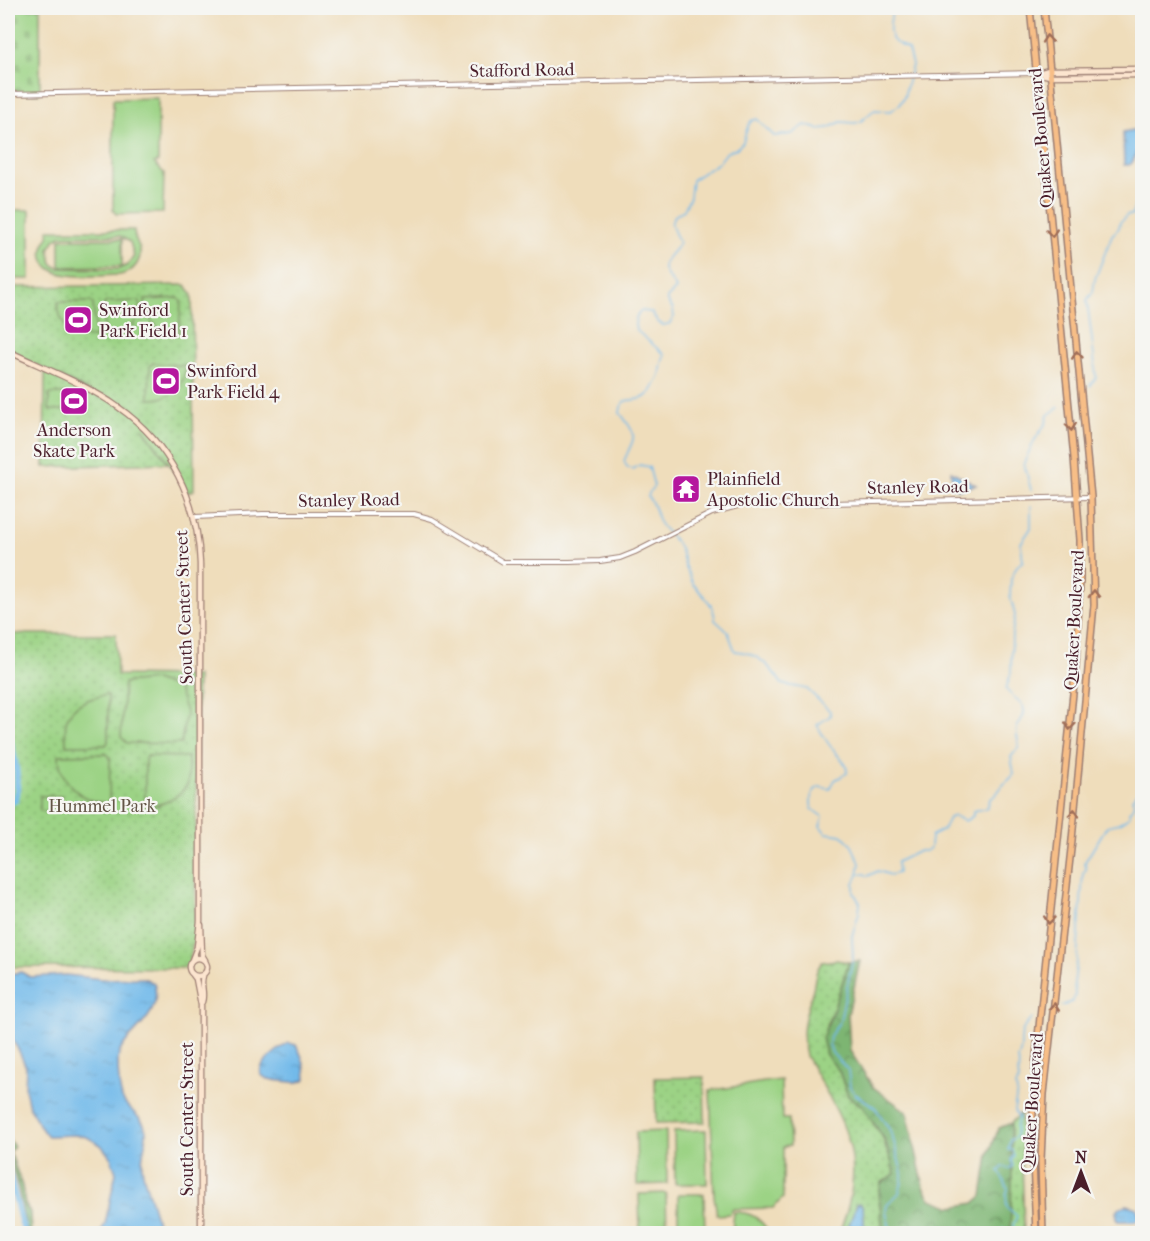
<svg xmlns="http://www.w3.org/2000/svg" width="1150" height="1241" font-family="'IM FELL French Canon',serif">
<defs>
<pattern id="grass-dots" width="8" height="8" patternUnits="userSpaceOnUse" patternTransform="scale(1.5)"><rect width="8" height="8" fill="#9cd385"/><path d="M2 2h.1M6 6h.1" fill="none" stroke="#88b573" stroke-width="1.8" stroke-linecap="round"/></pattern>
<pattern id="forest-crowns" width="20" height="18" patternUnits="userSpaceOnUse" patternTransform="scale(1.5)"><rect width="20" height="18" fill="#7db572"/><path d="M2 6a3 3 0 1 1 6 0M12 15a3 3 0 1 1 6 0" fill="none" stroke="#68935e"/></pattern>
<pattern id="cemetery-stones" width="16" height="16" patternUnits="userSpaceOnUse" patternTransform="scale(1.5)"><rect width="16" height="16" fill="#9cd385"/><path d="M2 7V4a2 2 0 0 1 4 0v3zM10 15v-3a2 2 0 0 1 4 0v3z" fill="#88b573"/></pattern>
<pattern id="water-ripples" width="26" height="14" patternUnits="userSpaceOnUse" patternTransform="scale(1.5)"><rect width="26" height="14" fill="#72baea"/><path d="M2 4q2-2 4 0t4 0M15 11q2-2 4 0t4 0" fill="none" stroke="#649fc9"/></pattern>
</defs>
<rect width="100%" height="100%" fill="#f6f6f2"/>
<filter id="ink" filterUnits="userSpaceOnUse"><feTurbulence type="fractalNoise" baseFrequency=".0167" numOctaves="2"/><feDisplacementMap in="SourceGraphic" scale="12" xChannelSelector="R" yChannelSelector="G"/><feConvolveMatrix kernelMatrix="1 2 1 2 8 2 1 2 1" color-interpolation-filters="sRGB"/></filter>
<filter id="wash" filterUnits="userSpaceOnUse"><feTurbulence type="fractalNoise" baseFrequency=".008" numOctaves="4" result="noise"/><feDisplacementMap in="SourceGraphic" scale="24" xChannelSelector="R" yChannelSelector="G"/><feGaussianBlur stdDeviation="1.35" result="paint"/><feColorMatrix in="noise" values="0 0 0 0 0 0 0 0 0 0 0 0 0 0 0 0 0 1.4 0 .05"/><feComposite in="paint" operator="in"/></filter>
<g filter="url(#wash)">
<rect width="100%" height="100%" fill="#efddbb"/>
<path fill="url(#grass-dots)" stroke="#737958" stroke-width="1.5" d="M186 285 192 295 194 490 187 493 181 480 143 428 168 463 44 467 45 372 105 399 8 351V287Z
M8 634H116L117 675 197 676 195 935 188 968 8 967Z
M836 960 849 962 833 1011 826 1025 839 1071 848 1096 862 1106 882 1136 896 1174 879 1195 883 1233H865L863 1207 860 1203 857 1204 846 1233H839C871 1156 843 1122 806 1056 799 1029 806 1014 813 989 816 977 814 973 822 962Z
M704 1077 705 1122 656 1123 655 1078Z
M1021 1113 1024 1233 1010 1234 1011 1123Z"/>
<path fill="url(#forest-crowns)" stroke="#646a4e" stroke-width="1.5" d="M860 961 848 1014 850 1051 873 1087 907 1112 924 1187 931 1199 952 1207 974 1203 982 1196 988 1155 999 1128 1011 1123 1012 1184 1010 1233H883L879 1195 881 1183 895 1174 885 1140 862 1106 848 1096 839 1071 826 1055 822 1038 833 1011 849 962Z
M8 1138 14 1147 10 1151 22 1186 25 1204 30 1212 31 1233H28C22 1216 21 1198 16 1181 12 1164 7 1155 8 1138Z"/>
<path fill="url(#cemetery-stones)" stroke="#737958" stroke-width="1.5" d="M8 8H40V93L8 94Z"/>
<path fill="#9cd385" stroke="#737958" stroke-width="1.5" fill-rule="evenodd" d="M158 98V162L154 163 164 173 163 213 116 214 113 210V99Z
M8 210H30V279H8Z
M48 230H134C134 238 135 237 138 244 145 259 134 272 120 275 100 275 49 283 43 258 41 250 44 243 49 237ZM61 236H120L130 242 134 256 128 265 119 269 58 268 52 263 49 249 55 239Z
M60 239H122V266L60 267Z
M178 298 181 301 179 334C159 334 145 320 145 300Z
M140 301C141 323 126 338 104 337V304L107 302Z
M58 302H91L93 304 96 337C74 338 58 326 58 302Z
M153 363 186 366C185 387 170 400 149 399L150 366Z
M49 394H65V410H49Z
M155 680 178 689 186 712 181 744 127 743 121 737 124 683Z
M108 695V742L106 745H66C66 737 64 726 67 719 73 703 93 697 108 695Z
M107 754 110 757 109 803C83 804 59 782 59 755Z
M147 756 188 757V784C177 799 163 806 145 806V759Z
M40 796H61V811H40Z
M781 1080 782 1119H789L790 1146 783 1147V1198L773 1208 733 1209 730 1214 717 1215 714 1196 710 1090C734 1088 757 1082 781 1080Z
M706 1130 707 1184H675L674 1131Z
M666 1131 667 1184 637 1185 636 1132Z
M666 1193 667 1233H640L639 1194Z
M678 1194H704L705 1233H678Z
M734 1212C751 1212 761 1218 769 1233H732Z"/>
<path fill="url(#water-ripples)" stroke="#5e6c8a" stroke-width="1.5" d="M1133 130 1142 131V141L1132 163 1129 165H1124L1123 132Z
M951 471 976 485 960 489 953 488Z
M21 972 30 977 66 975 102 979 144 978 154 983C165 1022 118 1034 118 1061 118 1072 119 1088 122 1098 127 1110 144 1117 146 1131 147 1143 141 1155 142 1167 145 1190 157 1210 158 1233H100L105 1224 116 1173 111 1158 101 1145 87 1137 75 1135 48 1136 43 1131 29 1107 25 1089 26 1067 18 1049 8 1033V976L10 974Z
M288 1043 296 1045C302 1055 306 1068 306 1079 298 1084 292 1082 283 1081 239 1079 270 1055 288 1043Z
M860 1203 863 1207 865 1233H846L857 1204Z
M1127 1205 1137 1208 1140 1218 1135 1221H1118L1116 1212 1119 1208Z"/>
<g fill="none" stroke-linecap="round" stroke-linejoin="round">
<path stroke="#72baea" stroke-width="1.5" d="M1090 386 1096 378C1094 351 1090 326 1087 300L1093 292 1095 279 1112 235 1119 228 1120 222 1127 215H1132L1137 200 1142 194
M1031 490 1024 463 1034 441 1046 423 1048 415 1059 407
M859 874H865L868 876 878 871 890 875 898 873 897 862 919 851H926L930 848 931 836 943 830 949 818 954 816 965 821 973 816V811L987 808 990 799C998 795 998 790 1004 784 1008 780 1011 779 1014 774L1011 757 1019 747C1019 741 1015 734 1017 728 1019 721 1027 716 1023 706 1019 699 1010 696 1006 689L1011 673 1012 634 1015 615 1010 596 1011 579 1017 566 1023 561 1021 543 1031 528V506
M1062 1006 1073 1001 1075 996 1074 983 1077 960 1083 873 1086 870 1085 862 1107 826 1119 823 1130 816 1129 812 1133 807 1134 802 1132 799 1139 791 1142 789
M891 1234 886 1211 887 1205 899 1193 902 1182V1173L894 1142 889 1129 875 1107 855 1094 850 1087 848 1070 832 1053 829 1044 830 1036 840 1021 853 958 852 936 859 913 860 903 854 893V883L858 875 860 863 851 844 842 835 826 833 820 826 823 817 812 809C810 800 810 792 819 787L830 789 835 780 847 773C847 762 841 760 835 752 828 744 822 734 817 725L830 716V711L807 689 782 684C770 666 757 652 735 651L728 632 715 620C714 604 705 598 695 586 689 579 684 561 681 552 678 540 665 533 659 522 655 513 655 505 648 497L650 491 654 486 649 467 640 465 632 469 627 467 624 461C635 435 639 437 620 413 622 394 631 403 643 398 646 397 648 394 651 392 654 386 659 379 660 374 662 367 661 362 665 355L636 330C634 323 636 316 641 311L651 312 658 322 663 325 669 324 674 317 673 309 669 304 667 298 676 289C674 282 668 279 665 272 660 259 676 253 679 242 673 228 664 219 684 210L690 197 692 180 718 163 727 152 737 148 743 142 748 126 751 121 757 119 774 136 792 134 805 125 818 129 828 128 841 122 855 123 860 122 874 110 891 111 899 105 904 97 912 65 908 50C904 47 899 45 895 42 886 35 891 17 893 8
M992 1234 999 1233 1003 1229 1008 1230 1012 1234
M1015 1234 1013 1225 1017 1216 1007 1207 1006 1195 1008 1189 999 1171 1004 1166 1008 1169 1013 1166 1011 1160 1014 1155 1012 1150H1008L1010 1140 1016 1137V1126L1019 1117 1014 1111 1017 1091 1015 1086 1019 1080C1017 1072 1020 1067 1018 1059 1026 1042 1014 1034 1032 1019"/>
<path stroke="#72baea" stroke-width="6" d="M8 735C16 757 19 778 16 800L8 804
M8 1170C14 1191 18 1213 25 1234"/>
</g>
</g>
<g filter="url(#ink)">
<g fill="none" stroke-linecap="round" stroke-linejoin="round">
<g stroke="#9c7e73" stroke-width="6">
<path id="tertiary" d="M8 94 1036 73
M195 517 263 514H414L432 519 503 562H569L600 561 620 558 635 552 712 513 741 505 1091 497"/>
</g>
<g stroke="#9c7e73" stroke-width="7">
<path id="secondary" d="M1036 73 1050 76 1142 75
M1038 73 1049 70 1142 69
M8 351C43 368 86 384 118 407 171 444 198 501 200 564V921L197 947 192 960
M201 925 202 955 205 960
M189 967a9 9 0 1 1 18 0a9 9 0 1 1-18 0Z
M193 975 196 979 201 1005V1234
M202 1002C205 993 200 985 203 976"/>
</g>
<g stroke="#9c7e73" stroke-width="8">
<path id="primary" d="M1030 8 1074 458 1080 540V580L1076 664 1035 1066 1032 1136 1036 1234
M1043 1234 1041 1160 1044 1094 1072 840 1094 605 1091 497 1044 8"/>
</g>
<use href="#tertiary" stroke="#fff" stroke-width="4"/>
<use href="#secondary" stroke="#fce5cf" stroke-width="4.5"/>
<use href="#primary" stroke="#f7be87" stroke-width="5"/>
</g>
<defs><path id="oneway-chevron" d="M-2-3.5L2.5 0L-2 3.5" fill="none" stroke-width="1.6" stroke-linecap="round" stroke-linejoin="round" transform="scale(1.5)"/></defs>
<g stroke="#a06e59">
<use href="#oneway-chevron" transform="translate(1047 39) rotate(-95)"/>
<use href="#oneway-chevron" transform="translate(1052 233) rotate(84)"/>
<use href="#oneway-chevron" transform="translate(1077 355) rotate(-96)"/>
<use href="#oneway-chevron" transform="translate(1071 427) rotate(84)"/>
<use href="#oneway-chevron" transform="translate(1094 594) rotate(-90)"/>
<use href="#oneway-chevron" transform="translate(1070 726) rotate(96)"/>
<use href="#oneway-chevron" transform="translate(1074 813) rotate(-85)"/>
<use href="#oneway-chevron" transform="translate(1049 920) rotate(96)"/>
<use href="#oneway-chevron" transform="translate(1054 1007) rotate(-84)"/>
</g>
</g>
<defs>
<g id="stadium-square" transform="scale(1.5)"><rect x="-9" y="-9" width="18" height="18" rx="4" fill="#b5179e" stroke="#f6f6f2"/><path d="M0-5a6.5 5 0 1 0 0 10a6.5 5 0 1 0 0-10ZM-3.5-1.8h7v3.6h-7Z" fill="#fff"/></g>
<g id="temple-square" transform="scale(1.5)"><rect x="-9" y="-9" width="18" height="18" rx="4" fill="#b5179e" stroke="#f6f6f2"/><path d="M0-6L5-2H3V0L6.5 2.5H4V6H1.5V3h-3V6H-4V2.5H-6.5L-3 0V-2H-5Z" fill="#fff"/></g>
</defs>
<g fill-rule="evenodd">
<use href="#stadium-square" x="78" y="320"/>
<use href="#stadium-square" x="166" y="381"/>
<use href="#stadium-square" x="74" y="401"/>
<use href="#temple-square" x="686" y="489"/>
</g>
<g text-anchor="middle" stroke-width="4.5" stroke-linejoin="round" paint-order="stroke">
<g font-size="18" fill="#4a1f2b" stroke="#f6f6f2">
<text transform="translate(522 70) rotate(-1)" y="6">Stafford Road</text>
<text transform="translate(1041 138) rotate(-95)" y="6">Quaker Boulevard</text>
<text transform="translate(918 487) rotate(-1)" y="6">Stanley Road</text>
<text transform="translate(349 500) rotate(-1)" y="6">Stanley Road</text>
<text transform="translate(184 607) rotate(-92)" y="6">South Center Street</text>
<text transform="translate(1074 620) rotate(-87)" y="6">Quaker Boulevard</text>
<text transform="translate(1032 1103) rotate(-86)" y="6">Quaker Boulevard</text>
<text transform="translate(187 1119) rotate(-90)" y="6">South Center Street</text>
</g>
<g font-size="18" fill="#4a1f2b" stroke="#f6f6f2" text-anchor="start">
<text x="99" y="316">Swinford<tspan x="99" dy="21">Park Field 1</tspan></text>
<text x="187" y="377">Swinford<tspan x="187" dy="21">Park Field 4</tspan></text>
<text x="74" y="436" text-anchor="middle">Anderson<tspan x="74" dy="21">Skate Park</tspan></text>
<text x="707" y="485">Plainfield<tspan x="707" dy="21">Apostolic Church</tspan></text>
</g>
<g font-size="18" fill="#635546" stroke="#f6f6f2">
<text x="102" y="812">Hummel Park</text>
</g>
</g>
<rect width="1150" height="1241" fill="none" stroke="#f6f6f2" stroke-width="30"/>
<g transform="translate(1081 1172)" stroke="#f6f6f2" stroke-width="4.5" paint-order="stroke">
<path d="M0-4.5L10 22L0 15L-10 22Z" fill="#4a1f2b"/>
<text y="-9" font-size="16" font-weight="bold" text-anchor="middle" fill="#4a1f2b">N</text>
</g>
</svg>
